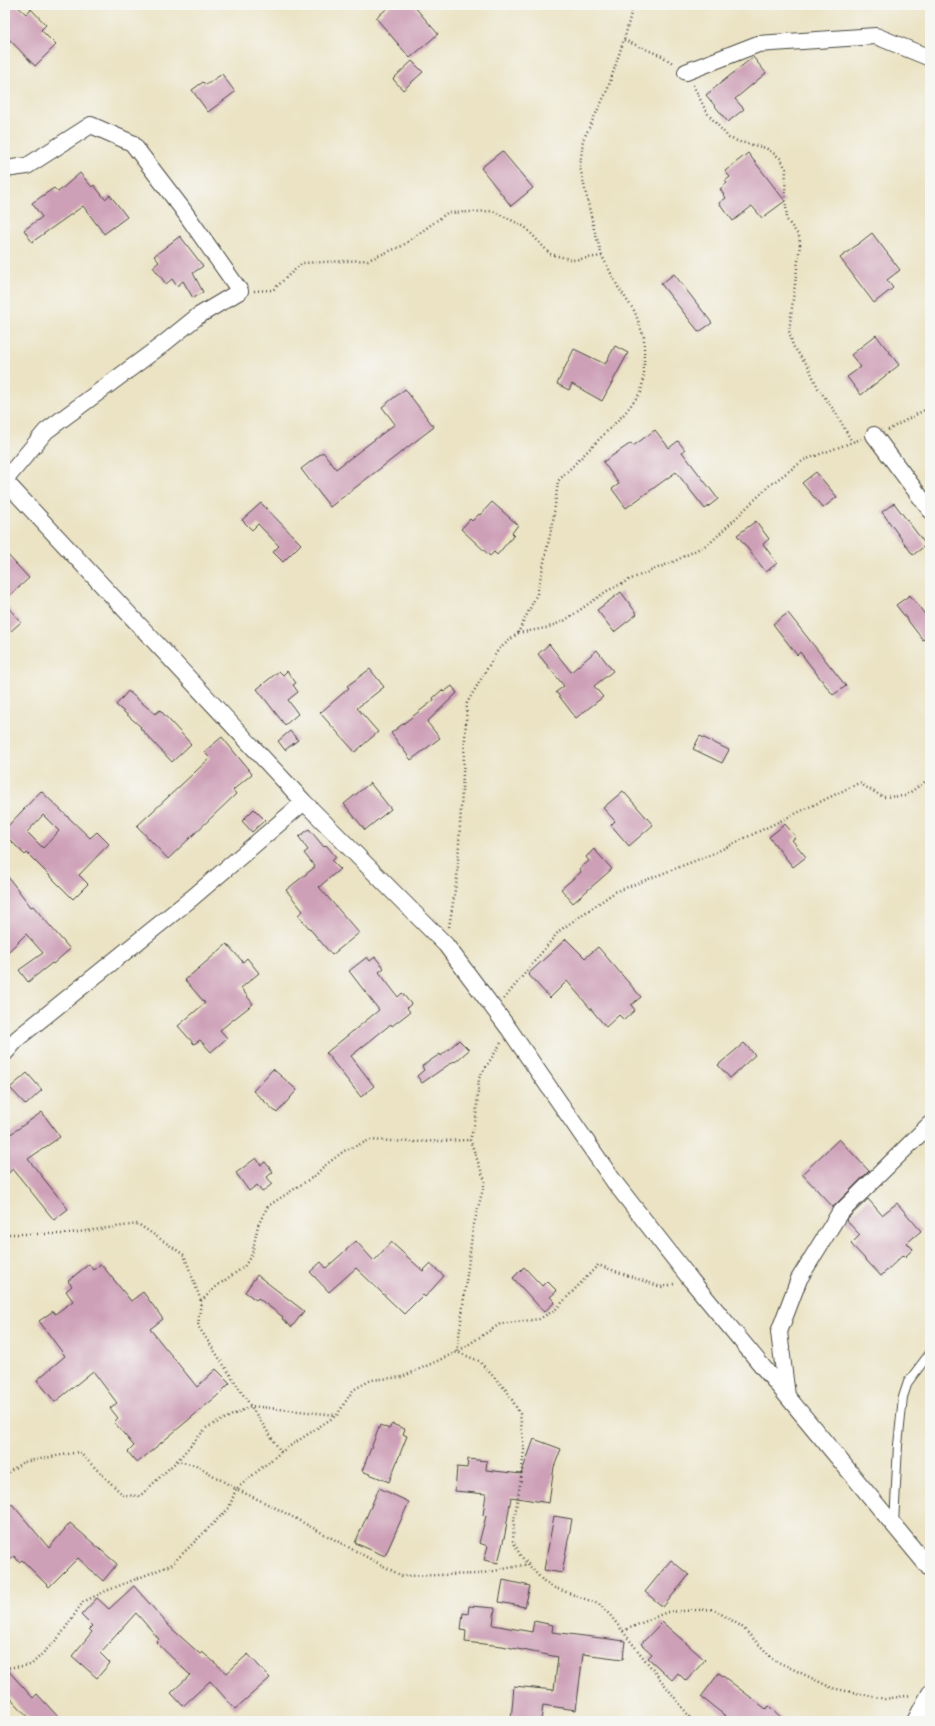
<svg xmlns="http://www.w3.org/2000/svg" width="935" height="1726" font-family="'Comic Neue',sans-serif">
<rect width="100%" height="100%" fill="#f6f6f2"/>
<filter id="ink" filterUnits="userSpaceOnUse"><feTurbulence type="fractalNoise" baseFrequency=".025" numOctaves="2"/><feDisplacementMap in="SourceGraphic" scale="8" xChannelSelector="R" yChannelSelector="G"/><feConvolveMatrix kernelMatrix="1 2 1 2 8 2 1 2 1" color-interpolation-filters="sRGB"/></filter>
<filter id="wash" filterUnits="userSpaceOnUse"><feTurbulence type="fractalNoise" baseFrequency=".012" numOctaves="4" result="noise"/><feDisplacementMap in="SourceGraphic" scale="16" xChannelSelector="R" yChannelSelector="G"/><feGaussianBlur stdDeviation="0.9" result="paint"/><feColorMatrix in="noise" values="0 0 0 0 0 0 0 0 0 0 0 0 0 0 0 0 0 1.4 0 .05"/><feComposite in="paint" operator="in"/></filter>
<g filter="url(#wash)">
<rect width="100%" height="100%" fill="#ebe3c4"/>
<g id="blocks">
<path fill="#cea0b7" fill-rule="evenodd" d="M5 5H16L26 14 31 9 46 25 41 30 56 45 35 66 5 35Z
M391 5H413L438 34 410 58 376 18Z
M753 57 766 73 735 99 744 109 728 122 706 95Z
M412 61 423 72 403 90 393 79Z
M222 74 235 92 208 112 192 90 203 82 206 85Z
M502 151 533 188 511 206 481 168Z
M748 153 785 201 762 218 752 206 733 221 719 203 726 198 720 189 727 183 725 181 730 177 725 171Z
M80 173 92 187 94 185 105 199 110 195 127 217 104 234 83 206 32 242 24 230 42 217 32 203 54 188 58 192Z
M872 233 900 270 887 280 893 288 874 303 840 258Z
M180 236 203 266 193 273 203 292 193 298 183 281 177 286 172 279 166 284 153 267 159 262 154 256Z
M674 274 712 323 699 332 661 284Z
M876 335 899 365 861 395 847 377 861 367 851 355Z
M615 346 628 353 602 401 572 384 569 390 557 384 574 349 605 364Z
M405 389 434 427 330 507 301 469 323 452 336 469 395 424 382 407Z
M655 430 669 448 678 441 685 450 682 452 718 499 705 509 676 472 626 508 612 489 619 484 603 462 631 443 633 446Z
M816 472 837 497 823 508 802 483Z
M492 502 518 525 512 533 514 535 497 555 494 552 490 556 461 529 470 519 472 521 479 514 480 515Z
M261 503 301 544 283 562 273 552 279 546 258 524 252 530 242 520Z
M894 503 926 545 913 555 882 512Z
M756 521 769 539 763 544 777 563 766 572 737 535Z
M5 552 29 578 5 600Z
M621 592 637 614 614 632 597 610Z
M910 595 930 621V635L923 640 896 605Z
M5 604 21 622 11 631 5 625Z
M788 613 846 686 833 695 800 652 797 655 773 624Z
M549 644 571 672 597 650 613 671 594 686 603 697 576 718 556 692 564 686 538 654Z
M370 669 384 687 357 708 378 732 355 752 320 713 349 688 347 686Z
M279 671 283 675 287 671 296 683 293 685 298 692 288 700 298 714 285 725 257 689Z
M452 686 457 693 427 722 440 738 411 760 391 733 434 700 433 698 442 690 444 692Z
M128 691 155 714 160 710 191 744 172 762 140 728 141 727 116 705Z
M290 731 298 740 285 750 278 741Z
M700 736 729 750 722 763 693 749Z
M222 737 252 774 233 790 236 794 168 859 137 826 210 758 204 752Z
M370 783 391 809 365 830 344 804Z
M41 791 90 838 97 832 109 844 79 875 88 884 73 899 27 853 25 855 5 835V829ZM43 815 59 831 43 848 27 832Z
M623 791 653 825 629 846 611 825 615 821 603 808Z
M254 809 265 820 252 832 242 821Z
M785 824 796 837 792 840 806 857 793 867 769 837Z
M309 829 324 847 326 845 336 857 332 861 340 869 319 887 359 933 332 955 298 915 303 911 286 890 315 867 304 853 308 850 299 837Z
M594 849 612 869 573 903 561 889 581 872 579 869 589 861 586 857Z
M5 873 31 907 33 906 70 949 53 964 52 963 28 982 19 970 43 953 26 934 5 955Z
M566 939 585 958 598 947 641 997 631 1005 635 1010 624 1020 619 1015 606 1027 567 981 550 998 528 974Z
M227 944 243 962 247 958 259 973 241 988 253 1004 220 1030 227 1038 211 1052 200 1040 194 1044 178 1026 205 1003 185 980Z
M367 957 370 961 375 957 384 968 379 972 398 997 402 993 411 1004 407 1008 410 1012 392 1026 391 1024 351 1056 374 1086 361 1097 326 1053 379 1010 349 971Z
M459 1040 469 1050 455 1062 454 1061 422 1083 417 1076 424 1070 422 1066 440 1054 441 1056Z
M744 1043 755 1055 730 1078 718 1065Z
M273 1069 297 1090 277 1113 253 1091Z
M27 1073 42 1090 26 1105 10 1088Z
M42 1112 60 1137 28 1159 68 1209 54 1220 13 1169 5 1176V1138Z
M839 1139 869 1171 833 1207 802 1174Z
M256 1158 261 1165 265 1162 273 1172 267 1177 272 1184 262 1192 257 1185 249 1191 236 1173Z
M868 1199 882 1215 897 1203 921 1231 907 1243 913 1249 905 1257 903 1255 881 1276 851 1244 860 1235 846 1220Z
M356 1241 374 1261 391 1242 423 1271 430 1264 444 1276 425 1297 423 1295 404 1314 356 1268 329 1292 310 1272 321 1262 326 1268Z
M89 1264 93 1270 101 1264 131 1301 143 1292 163 1319 150 1329 197 1387 216 1369 230 1383 217 1396 137 1463 128 1452 134 1446 114 1422 118 1418 110 1408 117 1403 93 1371 55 1402 37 1380 65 1356 39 1321 53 1311 55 1314 73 1301 66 1291 72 1286 68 1281Z
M524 1267 542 1286 547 1281 557 1291 550 1297 555 1302 544 1312 513 1278Z
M257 1275 304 1311 292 1327 282 1319 283 1317 258 1298 256 1300 245 1292Z
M392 1424 405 1429 403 1434 407 1436 389 1482 362 1471 380 1425 389 1429Z
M534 1439 561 1449 554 1467 549 1503 511 1497 505 1534 498 1563 484 1560 488 1546 479 1543 486 1516 483 1515 486 1494 455 1491 457 1467 467 1468 468 1459 487 1461 486 1470 521 1474Z
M379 1488 409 1502 385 1556 355 1543Z
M12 1504 49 1548 70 1523 117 1564 103 1581 78 1558 49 1587 22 1560 19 1562 14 1556 5 1564V1510Z
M554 1516 572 1519 562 1573 544 1570Z
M671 1560 689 1575 663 1607 645 1592Z
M503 1580 530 1586 525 1607 499 1602Z
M134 1586 170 1627 200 1654 202 1652 227 1673 248 1654 270 1678 235 1709 210 1681 183 1706 171 1693 190 1675 156 1642 159 1639 136 1613 100 1653 110 1663 97 1678 72 1656 92 1632 89 1629 92 1626 81 1615 97 1598 109 1609Z
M469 1606 495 1608 493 1625 532 1632 534 1621 553 1625 552 1632 625 1641 623 1659 583 1654 576 1710 543 1705 541 1721 511 1720 514 1686 554 1690 558 1657 502 1646 465 1642 466 1631 461 1630 463 1613 468 1614Z
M662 1622 705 1660 686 1681 678 1673 672 1680 648 1658 652 1654 641 1644Z
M5 1667 33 1698 37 1694 62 1721H32L5 1692Z
M719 1673 766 1709 769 1706 785 1721H732L701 1697Z"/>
</g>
</g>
<g filter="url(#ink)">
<use href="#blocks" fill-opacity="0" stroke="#484742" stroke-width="1"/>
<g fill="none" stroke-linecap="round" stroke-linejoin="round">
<g stroke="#484742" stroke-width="10">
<path id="service" d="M894 1524 898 1445 903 1397 908 1382 930 1353"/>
</g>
<g stroke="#484742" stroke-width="18">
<path id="minor" d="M686 72 758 44 876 36 930 58
M5 169 27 166 91 125 132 143 181 207 240 291 198 316 162 345 46 431 5 480
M874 435 930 510
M5 481 304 802 446 945 509 1029 615 1183 691 1280 930 1569
M5 1053 18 1038 192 898 304 802
M787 1396 779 1332 799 1279 839 1214 930 1124
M915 1721 930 1693"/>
</g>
<path stroke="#484742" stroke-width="2.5" stroke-dasharray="1 3" stroke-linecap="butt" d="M624 40 662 56 674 64
M693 85 707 113 729 138 740 142 766 148 780 158 786 169 785 193 787 220 799 236 800 245 789 331 793 346 808 366 818 388 836 413 852 442
M254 291 273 290 302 263 368 260 402 246 447 213 493 211 525 227 550 254 573 260 602 256
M888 430 930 407
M518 633 546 628 564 621 607 591 631 579 675 561 710 543 770 485 804 460 861 439
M449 927 457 878 467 703 498 650 518 633 537 594 553 521 558 481 625 413 641 392 644 374V338L635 312 618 287 602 256 594 229 580 167 583 140 607 91 626 33 633 5
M504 999 559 931 615 892 710 855 859 783 883 797 905 796 930 778
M501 1043 479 1078 476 1118 470 1140 485 1181 473 1228 457 1352 479 1361 507 1391 520 1414 524 1450 521 1478 514 1521 513 1541 520 1555 544 1582 555 1588 599 1604 610 1615 693 1721
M5 1234H63L138 1224 184 1255 201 1301
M281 1452 198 1326 201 1301 218 1285 244 1267 252 1254 258 1225 268 1206 316 1175 323 1167 344 1151 370 1140 411 1142 470 1140
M177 1461 206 1428 251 1406 336 1415
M5 1475 23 1462 79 1452 123 1495 140 1496 177 1461 196 1465 236 1489 281 1452 337 1415 353 1390 371 1380 402 1377 457 1352 500 1324 539 1319 555 1310 598 1265 661 1287 674 1284
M623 1631 667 1612 713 1609 741 1626 774 1660 832 1688 885 1699 912 1695
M5 1668 31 1665 60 1636 83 1602 106 1591 171 1565 229 1508 236 1489 274 1507 402 1576 479 1574 528 1564"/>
<use href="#service" stroke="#fff" stroke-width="8"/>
<use href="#minor" stroke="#fff" stroke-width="16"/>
</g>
</g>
<rect width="935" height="1726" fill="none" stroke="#f6f6f2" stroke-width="20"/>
</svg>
